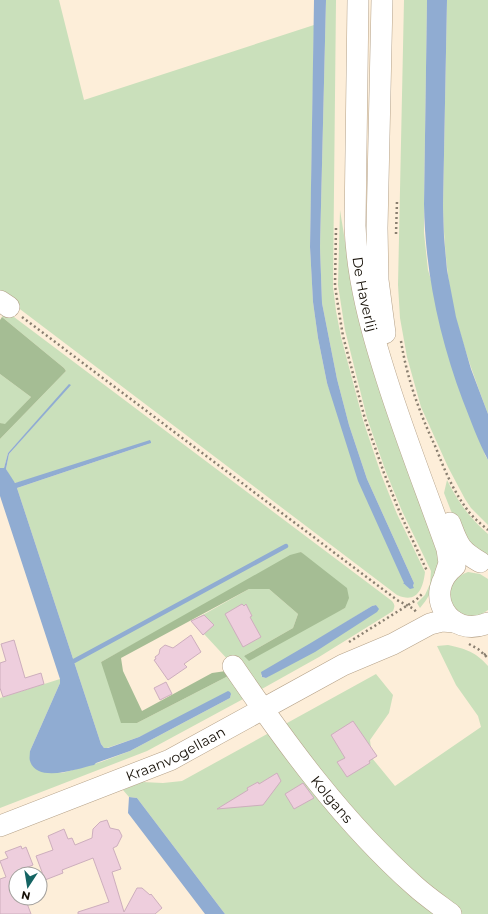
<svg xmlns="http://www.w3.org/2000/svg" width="488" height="914" font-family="Montserrat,sans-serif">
<rect width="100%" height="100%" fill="#fdeed9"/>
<path fill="#cae0bb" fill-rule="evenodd" d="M0 0H59L84 100 314 25 310 247 313 302 318 338 327 383 405 585 413 586 414 583 367 479 349 425 337 379 322 303 320 247 326 0H336L333 287 336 311 341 337 363 420 381 474 397 514 425 572C423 589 417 604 397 595L0 294Z
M404 0H427L424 204V233L428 270 485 455 488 460V525L471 508 465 499 448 467 421 407 407 357 400 318 398 285Z
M447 0H488V414C476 383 465 351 456 319 447 282 444 244 443 206Z
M340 210 347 254 443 550C439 572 435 591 420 608L417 603 425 595 430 584 431 571 402 511 386 472 367 418 345 330 338 285Z
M6 311 392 601C395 605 395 606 393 611L319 657 260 690 230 662 192 621 249 589H269L298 614 293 628 244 656 345 608 301 552 101 662 137 723 232 674 245 698 147 751 0 808V698L60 679V683L30 751V760L33 766 62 773 101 762 130 751 230 698 231 694 139 737 107 748H104L101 744 17 488 151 443 16 483 13 482 6 469 9 454 70 385 8 453 4 468H0V439L66 371 64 368 2 317ZM377 605 266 678 262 677 261 675 372 606Z
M0 374 31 397 5 425 0 423Z
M447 480C459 503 468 516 488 534V558L469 546 451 511 444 493Z
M468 572 480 574 488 579V610L479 616H462C458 612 451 606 450 601 446 587 456 576 468 572Z
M448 645C466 649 476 652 488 666V914H225L137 798 129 797 123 790 142 782 163 783 182 781 376 674 393 695 389 713 370 740 372 758 395 786 481 727 478 716 456 685 437 646Z"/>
<path fill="#a5bd94" d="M2 317 64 368 66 371 0 439V423L5 424 31 397 0 374V320Z
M301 552 347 588 349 598 345 608 249 661 244 656 293 628 298 614 269 589H249L121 658 123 671 142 711 212 673 226 671 232 674 137 723H121L101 662 290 555Z"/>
<path fill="#90acd2" d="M314 0H326L320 247 322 303 337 379 349 425 367 479 414 583 413 586 414 588 410 589 403 583H404L358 481 327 383 318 338 313 302 310 247Z
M427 0H447L443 206 444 237 447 270 456 317 471 369 488 414V460C478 441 471 421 463 401 439 337 425 271 424 204Z
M69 384 71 385 9 454 6 469 15 483 150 440 151 442V443L17 488 101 744 104 748H108L139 737 228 691 230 692 231 694 230 698 130 751 96 763 94 765C79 768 37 784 30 761 29 758 30 754 30 751L60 683V679L0 496V468H4L8 453Z
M376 605 379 609 377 612 315 652 266 678 262 677 261 672 309 644 372 606Z
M129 797 137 798 225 914H205L128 813Z"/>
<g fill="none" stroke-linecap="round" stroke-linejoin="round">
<path stroke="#90acd2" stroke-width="4.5" d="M74 661 286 546"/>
</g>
<path fill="#eecedd" stroke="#cdaebd" d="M242 604 244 606 246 604 252 616 250 617 261 637 243 647 225 614Z
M204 615 214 625 203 635 191 621Z
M191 635 201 652 184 664 187 667 168 680 154 660 156 659 155 657 159 654 160 649 165 645 173 648Z
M14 640 25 678 41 673 44 684 3 697 0 688V663L6 661 1 644Z
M166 682 172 694 160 700 154 688Z
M353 721 377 756 369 761 370 763 347 777 337 762 345 758 331 735Z
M277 773 281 781 263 805 217 809 248 790 247 788 258 782 259 784Z
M303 783 314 798 294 809 285 794Z
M107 820 110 828 119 830 122 836 117 846 113 848 121 869 112 872 124 912 137 888H142L150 895 151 894 162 908 155 914H78V912L109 902 93 858 62 870 63 873 45 880 36 856 53 850 48 836 64 829 68 839 72 838 75 845 92 838 93 829 100 822Z
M21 846 22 849 26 847 33 865 18 871V874H16V898H25L31 914H0V879L6 877 0 861 8 858 5 852Z"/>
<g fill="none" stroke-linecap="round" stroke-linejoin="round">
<g stroke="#b5a289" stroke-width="22">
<g id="minor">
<path id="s1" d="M358 0 355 226C357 279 371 330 387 380 405 437 427 493 447 549L449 563 445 575"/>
<path d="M382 0 377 228 378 280 385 333"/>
<path d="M0 301 9 307"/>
<path d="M450 523C458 544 459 550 480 562"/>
<path d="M455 566C421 592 449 640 488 623"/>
<path id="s2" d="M233 666C287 745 343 822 415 886 426 896 439 905 451 914"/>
<path id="s3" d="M0 826 170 760 343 665 393 644 430 624 442 621 455 622"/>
</g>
</g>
<path stroke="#897f70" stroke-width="2.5" stroke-dasharray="2 3" stroke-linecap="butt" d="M336 228 335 286 339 312 343 336 365 419 384 473 400 513 427 571
M396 234 397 201
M22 317 397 600 414 609 416 612
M401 341C407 379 420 414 436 448 444 469 453 490 466 508 472 517 480 523 488 530
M349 642 416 600 423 593
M469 644 478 649 488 658
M484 655 488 652"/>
<use href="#minor" stroke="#fff" stroke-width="21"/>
</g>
<g text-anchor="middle" stroke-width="3" stroke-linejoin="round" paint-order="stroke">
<g font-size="14" fill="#161007" stroke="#fff">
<text dy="5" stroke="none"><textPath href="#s1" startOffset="295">De Haverlij</textPath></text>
<text dy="5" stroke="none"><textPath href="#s3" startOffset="190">Kraanvogellaan</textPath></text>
<text dy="5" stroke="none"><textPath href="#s2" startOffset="166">Kolgans</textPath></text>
</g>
</g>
<g transform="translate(28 886) rotate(192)"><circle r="19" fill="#ffffff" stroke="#a29f9c"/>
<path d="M0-3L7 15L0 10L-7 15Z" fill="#146463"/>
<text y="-6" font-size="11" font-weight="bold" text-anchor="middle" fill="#161007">N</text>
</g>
</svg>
